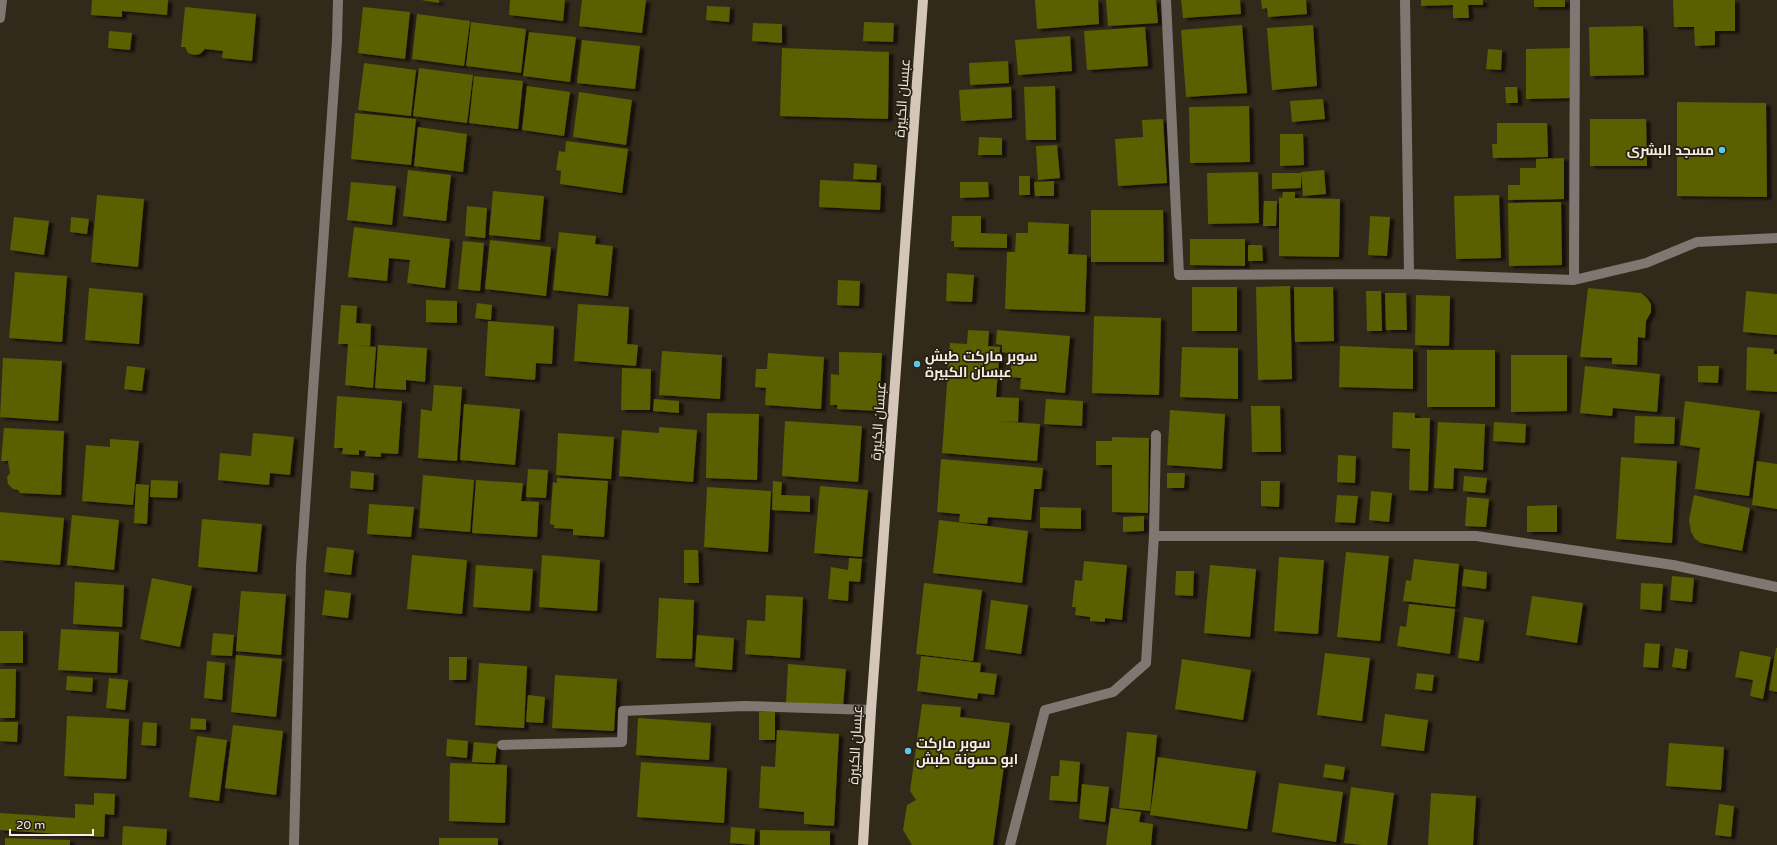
<svg xmlns="http://www.w3.org/2000/svg" width="1777" height="845" font-family="'Varela Round',Cairo,sans-serif">
<defs>
<filter id="shadow"><feDropShadow dx="4.5" dy="2.5" stdDeviation="1" flood-color="#0009"/></filter>
</defs>
<rect width="100%" height="100%" fill="#31291a"/>
<path fill="#5a5e00" filter="url(#shadow)" d="M92 0H168L167 15 122 11V17L91 15Z
M421 0H439V3Z
M510 0H565L563 21 509 15Z
M582 0H646L642 33 579 26Z
M1035 0H1098L1099 24 1037 29Z
M1106 0H1156L1158 23 1108 26Z
M1181 0H1240L1241 14 1183 18Z
M1261 0H1306L1307 14 1268 17 1267 8 1262 9Z
M1421 0H1483V5H1468L1469 18H1453V5L1421 6Z
M1534 0H1565V7H1534Z
M1673 0H1735V31H1715V45L1695 46 1694 27H1674Z
M707 6 730 7 729 22 706 20Z
M185 7 256 14 252 61 222 58 223 51 205 49 200 54 194 55 188 53 185 47H181Z
M363 7 410 12 405 59 358 53Z
M417 14 470 21 464 66 412 59Z
M471 22 526 29 521 73 466 66Z
M864 22 894 23 893 42 863 41Z
M753 23 782 24V43L752 41Z
M1242 25 1247 93 1186 97 1181 30Z
M1313 25 1317 86 1272 90 1267 28Z
M1643 26 1644 75 1590 76 1589 27Z
M1145 27 1148 66 1087 70 1084 31Z
M109 31 132 33 130 50 108 48Z
M529 32 576 37 570 82 523 76Z
M1070 36 1072 71 1018 75 1015 40Z
M582 40 640 46 635 89 577 83Z
M782 48 889 52 888 119 780 116Z
M1571 48 1572 98 1526 99V49Z
M1488 49 1502 50 1501 70 1486 69Z
M1008 61 1009 83 970 85 969 63Z
M364 63 416 70 411 116 358 110Z
M419 68 473 75 467 123 413 116Z
M474 76 523 81 518 129 469 123Z
M527 86 570 92 564 136 522 130Z
M1055 86 1056 140H1026L1024 87Z
M1011 87 1012 118 961 121 959 90Z
M1505 87H1517L1518 103H1506Z
M579 92 632 100 626 145 573 137Z
M1323 99 1325 119 1292 122 1290 101Z
M1677 102 1766 103 1767 197 1677 196Z
M1249 106 1250 162 1190 163 1189 107Z
M355 113 416 119 411 165 351 159Z
M1163 119 1167 183 1118 186 1115 139 1143 137 1142 120Z
M1590 119H1646L1647 166H1590Z
M1497 123H1547L1548 157 1493 158 1492 144H1497Z
M418 127 467 134 463 172 414 166Z
M1280 134H1303L1304 165 1280 166Z
M979 137 1002 138V155H978Z
M566 141 628 149 622 193 560 184 561 171 556 170 559 151 565 152Z
M1057 145 1060 178 1038 180 1036 146Z
M1564 158V199L1508 200V185H1520V168H1536V159Z
M854 163 877 165 876 180 853 179Z
M408 170 451 175 446 221 403 216Z
M1324 170 1326 194 1303 196 1301 172Z
M1258 172 1259 223 1208 224 1207 173Z
M1272 173H1301V188L1272 189Z
M1019 176H1030V195H1019Z
M820 180 881 183 880 210 819 207Z
M1054 181V196H1035L1034 182Z
M351 182 396 186 392 225 347 220Z
M960 182H988L989 197 960 198Z
M493 191 544 196 540 240 489 235Z
M1283 192H1295V198L1340 199 1339 257 1279 256V197L1282 198Z
M97 195 144 199 138 267 91 262Z
M1499 195 1501 258 1456 259 1454 196Z
M1264 201H1277L1276 226H1263Z
M1561 202 1562 265 1509 266 1508 203Z
M467 206 487 208 485 238 465 236Z
M1091 210H1163L1164 262H1091Z
M952 216H981V233L1007 234V248L954 247V241H951Z
M1370 216 1390 217 1387 256 1368 255Z
M14 217 49 221 44 255 10 250Z
M71 217 89 219 87 234 70 232Z
M1028 222 1069 224 1068 254 1087 255 1085 312 1005 309 1007 252H1015L1016 233H1028Z
M354 227 450 239 445 288 407 283 410 260 389 258 387 281 348 277Z
M559 232 596 236 595 244 613 246 608 296 553 290Z
M1190 239H1245V266L1190 265Z
M490 240 551 247 546 296 485 289Z
M463 241 484 243 480 291 458 289Z
M1248 245H1262L1263 261H1248Z
M15 272 67 276 62 342 9 338Z
M947 273 974 275 972 302 946 301Z
M838 280 860 281 859 306 837 305Z
M1290 286 1292 379 1258 380 1256 287Z
M1192 287H1237V331H1192Z
M1294 287H1333L1334 341 1295 342Z
M89 288 143 293 139 344 85 340Z
M1588 288 1641 293 1647 298 1651 304V312L1646 321 1645 338 1638 337 1637 365 1612 364V358L1580 357Z
M1366 291H1381L1382 331H1367Z
M1746 291 1777 294V335L1743 332Z
M1385 293H1406L1407 330H1386Z
M1416 295 1450 296 1449 346 1415 345Z
M426 300 457 301V323L426 322Z
M477 303 492 305 491 320 475 318Z
M578 304 629 307 627 344 638 345 636 366 574 361Z
M341 305 357 306 356 323 371 324 370 346 352 345 376 347 373 388 345 385 348 344H338Z
M1094 316 1161 318 1159 395 1092 393Z
M488 321 554 326 552 364 536 363 535 380 485 376Z
M968 330 989 331 988 346 1000 347 996 397 1019 398 1018 422 994 421 1040 424 1037 461 942 453 950 343 967 344Z
M997 330 1070 336 1065 393 1020 389 1021 378 1010 377 1012 354 1002 352V345L996 344Z
M378 345 427 348 425 382 406 380V390L375 388Z
M1340 346 1413 349V389L1339 387Z
M1182 347 1238 348V399L1180 397Z
M1747 347 1774 349V354H1777V392L1746 390Z
M1427 350H1495V407H1427Z
M662 351 722 355 720 399 659 395Z
M839 352 882 353 879 411 837 409V405H830L831 374 839 375Z
M768 353 824 357 821 409 765 405 766 388 755 387 756 369H767Z
M1511 355H1567V411L1511 412Z
M3 358 62 361 58 421 0 417Z
M127 366 145 368 142 391 124 389Z
M1585 366 1660 374 1657 412 1613 408 1612 416 1580 413Z
M1698 366H1719L1718 383 1698 382Z
M622 368 651 369 650 410H621Z
M434 385 462 387 457 461 418 458 421 409 432 411Z
M337 396 402 401 398 454 381 453V457L365 456 366 451 359 450V455L342 454 343 448H334Z
M654 399 679 401V413L653 411Z
M1046 399 1083 401 1082 426 1044 424Z
M1685 401 1760 411 1749 496 1695 489 1700 448 1680 445Z
M464 404 520 409 515 465 460 460Z
M1251 406H1280L1281 452H1252Z
M1170 410 1225 414 1222 469 1167 465Z
M1393 412 1415 413V418H1430L1428 491 1409 490 1410 449 1392 448Z
M707 413 759 414 757 480 706 478Z
M1635 416 1675 417 1674 444 1634 443Z
M785 421 862 426 858 482 782 476Z
M1438 422 1485 424 1483 470 1454 468 1453 489 1434 488Z
M1494 422 1526 424 1525 443 1493 441Z
M659 427 697 430 693 482 619 476 622 430 659 433Z
M4 428 64 431 61 495 20 493 18 490 13 489 8 484 7 477 10 473 8 461H1Z
M253 433 294 437 290 475 270 473 269 485 218 480 220 453 251 456Z
M558 433 614 437 611 479 556 475Z
M1112 437 1149 438 1148 513 1112 512V465H1096V441H1112Z
M110 439 139 441 133 505 82 501 86 445 110 447Z
M1338 455 1356 456 1355 483 1337 482Z
M1621 457 1677 461 1672 543 1616 539Z
M941 459 1043 468 1041 489H1034L1031 520 988 517 987 524 959 522 960 514 937 512Z
M1757 461 1777 464V509L1752 505Z
M528 469 548 470 546 498 526 497Z
M351 471 374 473 373 490 350 488Z
M1167 473H1185L1184 488H1167Z
M423 475 474 480 470 532 419 528Z
M1464 476 1487 478 1485 493 1463 491Z
M557 478 608 481 604 537 573 535V529L554 528V525L550 524 553 482 557 483Z
M151 480 178 481 177 498 150 497Z
M476 480 523 483 521 501 539 502 537 537 472 533Z
M773 481 782 482 781 495 810 496V512L772 510Z
M1261 481H1280L1279 507 1261 506Z
M136 484 149 485 147 524 134 523Z
M820 486 868 490 862 557 814 553Z
M707 487 771 491 768 552 704 547Z
M1371 491 1392 493 1389 522 1369 520Z
M1337 495 1358 496 1355 523 1335 522Z
M1694 495 1750 508 1742 551 1701 543 1695 539 1691 532 1689 520Z
M1467 497 1489 499 1486 527 1465 526Z
M369 504 414 507 411 537 367 534Z
M1557 505V532H1527V506Z
M1040 507 1081 508V529L1040 528Z
M0 512 64 518 60 565 0 560Z
M72 515 119 520 114 570 67 565Z
M1144 516V531L1123 532V517Z
M202 519 262 524 257 572 198 567Z
M939 520 1028 531 1022 583 933 573Z
M327 547 354 550 351 575 324 572Z
M684 550H698L699 583H684Z
M1346 552 1389 556 1380 641 1337 637Z
M412 555 467 560 462 614 407 609Z
M542 555 600 560 597 611 539 607Z
M1279 557 1324 560 1318 634 1274 631Z
M849 558 862 559 860 582 849 581 848 601 828 599 831 567 848 570Z
M1414 559 1459 564 1455 607 1403 601 1406 580 1411 581Z
M1084 561 1127 565 1122 620 1105 618V622L1090 621V617L1075 615 1076 607H1072L1075 580 1082 581Z
M476 565 533 569 530 611 473 607Z
M1210 565 1256 569 1250 637 1204 633Z
M1464 569 1487 572 1486 589 1462 586Z
M1176 571H1194L1193 596 1175 595Z
M1672 576 1694 578 1692 602 1670 600Z
M152 578 192 586 180 647 140 639Z
M75 582 124 585 122 627 73 624Z
M924 583 982 590 973 661 916 654Z
M1641 583 1663 584 1661 611 1640 609Z
M325 590 351 593 348 618 322 615Z
M241 591 286 594 281 655 236 651Z
M766 595 803 597 800 658 745 654 747 620 765 621Z
M1532 596 1583 603 1577 643 1526 635Z
M659 598 694 600 692 659 656 658Z
M991 600 1028 605 1021 654 985 649Z
M1409 604 1455 609 1450 654 1397 646 1400 626 1406 627Z
M1464 617 1484 620 1479 661 1458 658Z
M61 629 119 632 117 673 58 670Z
M0 631H23V663H0Z
M213 633 234 635 232 656 211 655Z
M697 635 734 638 732 670 695 667Z
M1645 643 1660 644 1658 668 1643 667Z
M1675 648 1688 650 1686 669 1672 667Z
M1776 648H1777V692L1769 690Z
M1740 651 1771 657 1763 699 1750 696 1753 680 1735 677Z
M1325 653 1370 658 1362 721 1317 715Z
M236 655 282 659 276 717 231 712Z
M921 656 981 663 980 672 997 674 994 695 978 693 977 699 917 691Z
M449 657H467L466 680H449Z
M1182 659 1251 670 1243 720 1175 709Z
M207 661 225 663 222 700 204 698Z
M479 663 527 666 524 728 475 725Z
M788 664 846 669 843 707 786 703Z
M0 669H16L15 718H0Z
M1417 673 1434 675 1432 691 1415 689Z
M555 675 617 679 614 731 552 728Z
M67 676 93 678 92 692 66 690Z
M109 678 128 680 125 710 106 708Z
M528 695 545 697 543 723 526 722Z
M922 704 961 707 960 717 1010 723 993 845H912L903 830 907 805 916 800 910 791Z
M759 712H775V740H759Z
M1385 714 1428 720 1424 751 1381 746Z
M67 716 129 719 126 779 64 776Z
M191 718 206 719V730L190 729Z
M638 718 711 723 709 760 636 755Z
M0 722H18L17 742 0 741Z
M143 722 157 723 156 746 141 745Z
M233 725 283 731 276 795 225 788Z
M777 730 839 734 834 826 804 824V812L759 808 761 766 775 767Z
M1127 732 1157 735 1150 811 1119 808Z
M197 736 227 740 219 801 189 797Z
M447 739 468 741 467 758 446 756Z
M474 742 497 744 495 763 472 762Z
M1669 743 1724 747 1721 790 1666 786Z
M1158 757 1256 771 1247 829 1150 815Z
M1060 760 1080 762 1077 802 1049 800 1051 776H1059Z
M641 762 727 768 724 823 637 817Z
M450 763 507 765 505 823 449 821Z
M1325 764 1345 767 1343 780 1323 777Z
M1279 783 1343 792 1336 842 1272 832Z
M1082 784 1109 787 1105 822 1079 819Z
M1351 787 1394 793 1387 845H1362L1344 843Z
M94 793 115 794 114 815 105 814 104 837 0 830V813L75 818V804L94 805Z
M1431 793 1476 796 1473 845H1428Z
M1719 804 1734 806 1731 837 1715 835Z
M1111 808 1141 812 1139 822 1153 824 1151 845H1106Z
M123 826 167 829 166 845H122Z
M731 827 755 829 754 845 730 843Z
M760 830 830 831V845H760Z
M5 838 70 840V845H5Z
M439 838H498V845H439Z"/>
<g fill="none" stroke-linecap="round" stroke-linejoin="round">
<path stroke="#7f7872" stroke-width="10" d="M1166 0 1179 275 1409 274 1574 280 1646 263 1697 242 1777 238
M1405 0 1409 274
M0 18 2 0
M1574 280 1575 0
M1154 536H1476L1673 565 1777 587
M502 745 622 742 623 711 745 706 871 710
M294 845 301 566 337 41 338 0
M1010 845 1045 710 1113 692 1146 663 1154 536 1156 435"/>
<path stroke="#d5c6ba" stroke-width="10" d="M863 845 871 710 923 0"/>
</g>
<g fill="#5dc7e8" stroke="#272011" stroke-width="1.5">
<circle cx="1722" cy="150" r="4"/>
<circle cx="917" cy="364" r="4"/>
<circle cx="908" cy="751" r="4"/>
</g>
<g text-anchor="middle" stroke-width="3.5" stroke-linejoin="round" paint-order="stroke">
<g font-size="14" fill="#f4efe6" stroke="#272011">
<text transform="translate(902 98) rotate(-86)" y="5">عبسان الكبيرة</text>
<text transform="translate(878 421) rotate(-86)" y="5">عبسان الكبيرة</text>
<text transform="translate(855 745) rotate(-87)" y="5">عبسان الكبيرة</text>
</g>
<g font-size="14" font-weight="bold" fill="#f4efe6" stroke="#272011" text-anchor="start">
<text x="1714" y="155" text-anchor="end">مسجد البشرى</text>
<text x="925" y="361">سوبر ماركت طبش<tspan x="925" dy="16">عبسان الكبيرة</tspan></text>
<text x="916" y="748">سوبر ماركت<tspan x="916" dy="16">ابو حسونة طبش</tspan></text>
</g>
</g>
<path d="M10 829v6h83v-6" fill="none" stroke="#f4efe6" stroke-width="2"/>
<text x="16" y="829" font-size="12" fill="#f4efe6" stroke="#272011" stroke-width="3" paint-order="stroke">20 m</text>
</svg>
